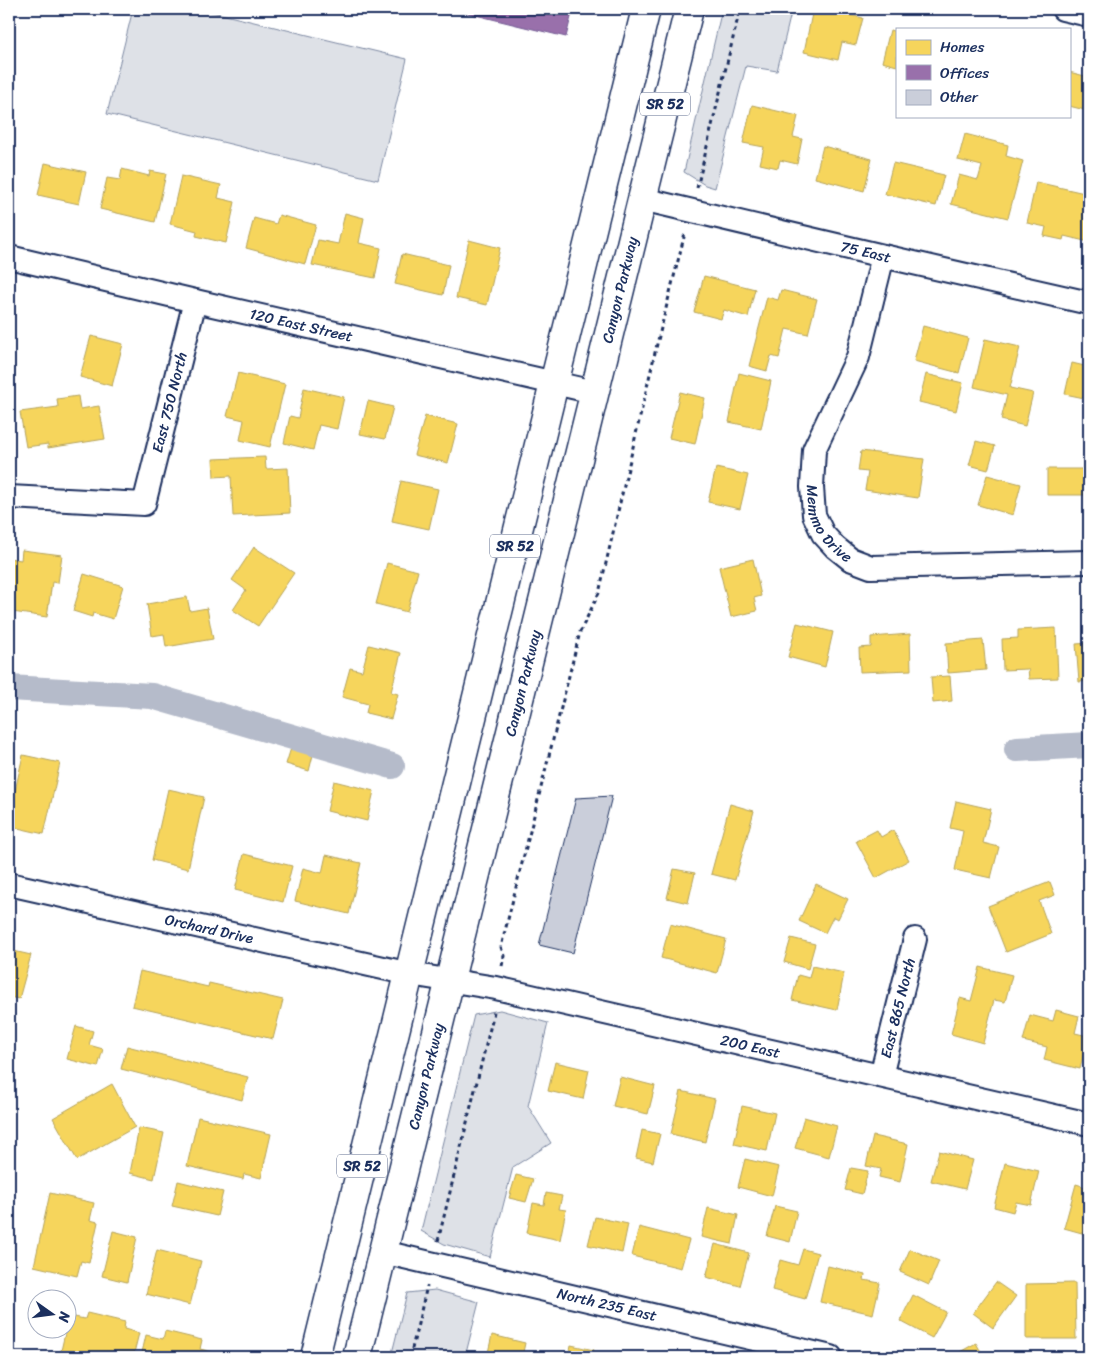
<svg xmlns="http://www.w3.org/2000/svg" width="1098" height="1366" font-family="Sriracha,sans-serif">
<rect width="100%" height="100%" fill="#fff"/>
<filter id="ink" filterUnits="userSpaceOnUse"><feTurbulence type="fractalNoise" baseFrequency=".02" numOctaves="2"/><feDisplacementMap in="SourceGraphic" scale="10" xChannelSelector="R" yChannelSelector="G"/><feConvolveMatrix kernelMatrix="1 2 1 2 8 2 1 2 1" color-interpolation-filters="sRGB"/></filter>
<g filter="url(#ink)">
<path fill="#dee1e7" stroke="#7c88a2" d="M133 9H200L407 59 378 180 107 114Z
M722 9H792L777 71 746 66 715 188 705 185 684 172Z
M500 1010 548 1023 528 1106 551 1143 513 1167 490 1257 444 1244 421 1231 474 1015Z
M435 1290 479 1302 465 1357H391L407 1293Z"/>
<path fill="#f6d55c" stroke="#b4a35d" d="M813 9H821L863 18 856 45 842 42 838 60 804 52Z
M890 30 897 32V66L882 62Z
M1069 72 1089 77V111L1069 106Z
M752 105 798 116 793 137 802 139 797 164 780 160 778 168 760 164 764 147 743 143Z
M965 134 1008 145 1006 156 1023 161 1008 218 951 204 959 175 978 180 982 166 958 160Z
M823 146 872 159 864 191 815 178Z
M45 163 86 172 79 204 38 195Z
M893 163 944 175 936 206 885 194Z
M122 169 149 176 150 171 166 174 155 222 100 209 107 178 120 180Z
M181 176 221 185 218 198 235 202 226 243 196 236 197 231 170 224Z
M1036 182 1089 194 1085 212 1089 213V242L1064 236 1063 240 1044 236 1046 227 1027 223Z
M345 213 364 218 359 243 381 248 375 278 312 265 318 240 338 244Z
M279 215 316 225 305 264 246 248 254 218 276 224Z
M469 240 500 248 487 305 456 298Z
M402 254 449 265 443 295 395 284Z
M704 276 755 289 748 317 724 310 721 319 694 312Z
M781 290 817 299 808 334 786 329 779 358 771 356 767 371 749 366 767 297 778 300Z
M923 326 968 338 959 373 914 361Z
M91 336 123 344 112 386 80 377Z
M985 339 1020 347 1010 388 1033 393 1025 426 1001 420 1007 395 974 387Z
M1072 363 1089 367V399L1065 394Z
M238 373 285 384 270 447 240 440 244 420 227 416Z
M739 373 771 381 761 429 729 422Z
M926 374 963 383 956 411 919 402Z
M304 388 344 397 337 429 319 425 313 450 284 443 290 416 298 418Z
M680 392 705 398 695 444 669 438Z
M78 396 80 409 99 406 105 439 48 448V444L26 447 20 412 58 407 57 399Z
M368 401 393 407 385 439 360 434Z
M425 416 458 424 448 463 414 455Z
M976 441 995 446 988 470 969 465Z
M861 451 924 459 918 498 865 490 868 472 858 471Z
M265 457 266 469 288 468 290 513 233 516 231 476 214 477 213 459Z
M716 468 748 475 740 509 708 502Z
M1047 469H1089V504H1086L1087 495H1047Z
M987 475 1021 484 1013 515 978 505Z
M401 481 438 489 429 529 392 521Z
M254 547 294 573 258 626 233 610 246 590 232 580Z
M22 550 62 555 58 583 52 582 47 617 12 612 15 591H9V558L21 560Z
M753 559 761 596 754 598 757 611 731 617 719 567Z
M387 563 418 571 407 612 376 604Z
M84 574 123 586 113 619 93 613 92 617 73 611Z
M187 597 190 611 207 608 213 639 166 647 164 634 152 636 147 604Z
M797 623 833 632 825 667 788 657Z
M1056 628 1058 678 1029 679 1028 669 1003 670 1002 639 1018 638V630Z
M910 634 911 670 860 672 859 648 871 647V637Z
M983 640 986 670 948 673 946 643Z
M1089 643V681L1079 682 1076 644Z
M369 645 401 653 391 692 398 694 391 719 366 713 368 704 342 697 350 668 362 671Z
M950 676 952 701 933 703 931 677Z
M291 748 313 755 309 771 286 764Z
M23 755 60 763 44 834 9 826V818Z
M334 781 374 791 367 821 327 811Z
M168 789 204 797 188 869 152 860Z
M956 801 991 809 983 843 999 847 991 878 955 870 963 831 950 828Z
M730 804 754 811 735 880 711 874Z
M877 830 881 837 893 830 909 860 876 878 856 841Z
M244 854 292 866 283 902 235 890Z
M326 855 361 863 349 914 295 901 303 868 322 873Z
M674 869 695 873 688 903 667 898Z
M1050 882 1055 895 1039 901 1051 934 1006 952 988 906Z
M816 884 848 899 838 919 833 917 825 933 799 921Z
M670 924 726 939 717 973 661 958Z
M791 938 815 944 808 969 784 962Z
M9 950 31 955 19 999 9 997Z
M812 966 844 973 837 1010 792 1000 798 975 809 978Z
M980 967 1012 975 1005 1002 994 1000 983 1043 951 1034 960 998 971 1001Z
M140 971 208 987 209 983 283 1000 273 1039 132 1006Z
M1056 1010 1079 1016 1075 1033 1088 1036 1080 1069 1044 1060 1047 1047 1023 1041 1030 1015 1053 1021Z
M9 1017 14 1019 9 1040Z
M76 1026 93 1031 89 1045 103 1049 98 1067 67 1059Z
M127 1046 248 1077 242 1100 121 1069Z
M555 1062 589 1070 583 1099 548 1091Z
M620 1077 655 1086 648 1114 613 1106Z
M112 1084 135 1127 77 1160 53 1118Z
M681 1091 715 1099 705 1142 671 1134Z
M742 1106 775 1113 767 1151 734 1144Z
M198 1117 271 1134 261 1178 244 1174 243 1179 187 1166Z
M804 1117 837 1126 829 1157 795 1148Z
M139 1128 164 1133 154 1179 130 1173Z
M642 1130 660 1134 653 1162 636 1158Z
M873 1136 908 1144 900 1182 879 1177 881 1169 866 1166Z
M939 1151 973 1160 965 1189 931 1181Z
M745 1159 779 1167 772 1196 738 1187Z
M1005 1163 1039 1171 1031 1205 1016 1202 1013 1212 994 1207Z
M851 1168 868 1171 862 1194 845 1190Z
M516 1175 533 1179 526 1202 509 1198Z
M178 1181 223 1192 217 1216 172 1206Z
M1076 1184 1089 1188V1235L1064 1228Z
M50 1193 94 1203 90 1220 98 1222 89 1263 81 1261 77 1276 34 1266Z
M546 1193 562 1196 559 1209 566 1210 560 1240 527 1233 533 1203 544 1205Z
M775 1206 797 1211 790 1242 767 1236Z
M708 1208 738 1215 732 1244 701 1237Z
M595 1217 628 1224 622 1253 588 1245Z
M639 1227 689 1240 681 1268 632 1256Z
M113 1231 137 1237 127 1282 102 1276Z
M715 1244 749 1253 740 1286 706 1277Z
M803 1249 818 1253 805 1299 772 1290 780 1260 798 1265Z
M910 1249 939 1261 929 1285 900 1272Z
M157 1250 201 1261 190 1305 146 1294Z
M828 1266 865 1275 864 1280 880 1283 873 1314 820 1302Z
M996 1282 1016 1296 993 1328 973 1313Z
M1075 1283 1076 1339H1026V1284Z
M913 1295 946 1312 932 1338 900 1321Z
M87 1313 125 1322 124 1329 139 1333 133 1357H68L60 1355 69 1316 85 1319Z
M165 1331 202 1340 200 1349 216 1353 215 1357H141L146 1335 163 1339Z
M492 1335 525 1343 522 1357H487Z
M976 1343 984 1357H951Z
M571 1345 594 1350 592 1357H555L556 1353 569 1355Z"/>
<path fill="#9970ab" stroke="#735c94" d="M451 9H573L566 37Z"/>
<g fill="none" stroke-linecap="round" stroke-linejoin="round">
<path stroke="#b5bbca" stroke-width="26" d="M9 688 152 696 392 766
M1017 749 1089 745"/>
</g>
<path fill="#caceda" stroke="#1b2f5e" d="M612 796 573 953 539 945 576 798Z"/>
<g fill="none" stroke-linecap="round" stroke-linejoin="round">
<g stroke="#1b2f5e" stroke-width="26">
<g id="street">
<path d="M1063 9 1089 15"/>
<path id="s1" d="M642 199 883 256 1089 303"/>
<path id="s2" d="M883 256 858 357 814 450 812 487 814 515 823 534 835 547 850 559 871 567 1089 562"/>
<path id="s3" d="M9 257 195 301 594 392"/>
<path id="s4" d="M9 497 144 504 195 301"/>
<path id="s5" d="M9 884 410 974 496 988 1089 1124"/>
<path id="s6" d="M881 1076 915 939"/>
<path id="s7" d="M383 1252 831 1357"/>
</g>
</g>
<g stroke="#1b2f5e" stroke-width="31">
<g id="highway">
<path d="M315 1357 646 9"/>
<path id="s8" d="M357 1357 689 9"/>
</g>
</g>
<path stroke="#1b2f5e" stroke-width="3" stroke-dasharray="4 4" stroke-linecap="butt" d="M697 188 740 9
M502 966 504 956 501 947 580 632 599 593 657 344 685 233
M438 1241 494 1012
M410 1357 427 1286"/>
<use href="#street" stroke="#fff" stroke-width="22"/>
<use href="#highway" stroke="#fff" stroke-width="28"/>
</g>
</g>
<g text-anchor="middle" stroke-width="5" stroke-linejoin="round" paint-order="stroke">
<g fill="#fff" stroke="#5f6d8e" stroke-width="1">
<rect x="640" y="92.5" width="50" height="23" rx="4"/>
<rect x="490" y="534.5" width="50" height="23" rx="4"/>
<rect x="337" y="1154.5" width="50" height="23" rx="4"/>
</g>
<g font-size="14" font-weight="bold" fill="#1b2f5e">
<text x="665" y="109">SR 52</text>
<text x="515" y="551">SR 52</text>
<text x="362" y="1171">SR 52</text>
</g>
<g font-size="15" fill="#1b2f5e" stroke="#fff">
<text dy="5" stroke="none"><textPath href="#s1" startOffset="230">75 East</textPath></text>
<text dy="5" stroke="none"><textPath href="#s8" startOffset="1099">Canyon Parkway</textPath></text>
<text dy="5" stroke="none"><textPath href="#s3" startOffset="300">120 East Street</textPath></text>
<text dy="5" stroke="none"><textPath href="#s4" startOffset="240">East 750 North</textPath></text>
<text dy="5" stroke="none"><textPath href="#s2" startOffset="286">Memmo Drive</textPath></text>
<text dy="5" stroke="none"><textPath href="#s8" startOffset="694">Canyon Parkway</textPath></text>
<text dy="5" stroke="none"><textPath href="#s5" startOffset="205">Orchard Drive</textPath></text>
<text dy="5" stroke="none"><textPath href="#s6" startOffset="70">East 865 North</textPath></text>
<text dy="5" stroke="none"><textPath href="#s5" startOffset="759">200 East</textPath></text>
<text dy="5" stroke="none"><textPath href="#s8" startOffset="289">Canyon Parkway</textPath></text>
<text dy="5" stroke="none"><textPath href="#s7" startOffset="230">North 235 East</textPath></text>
</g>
</g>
<rect width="1098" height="1366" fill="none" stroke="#fff" stroke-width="30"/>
<rect x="15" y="15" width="1068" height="1336" fill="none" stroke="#1b2f5e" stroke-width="2" filter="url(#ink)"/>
<rect x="896" y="28" width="175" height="90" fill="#ffffff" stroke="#a4acbf"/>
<rect x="906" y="40" width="25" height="15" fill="#f6d55c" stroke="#a4acbf"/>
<text x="940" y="52" font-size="15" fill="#1b2f5e">Homes</text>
<rect x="906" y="65" width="25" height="15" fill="#9970ab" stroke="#a4acbf"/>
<text x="940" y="78" font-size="15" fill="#1b2f5e">Offices</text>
<rect x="906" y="90" width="25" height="15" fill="#caceda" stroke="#a4acbf"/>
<text x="940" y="102" font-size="15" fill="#1b2f5e">Other</text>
<g transform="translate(52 1314) rotate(104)"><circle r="24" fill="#ffffff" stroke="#a4acbf"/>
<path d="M0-4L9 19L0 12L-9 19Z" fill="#1b2f5e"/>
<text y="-8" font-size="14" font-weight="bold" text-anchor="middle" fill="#1b2f5e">N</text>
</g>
</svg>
